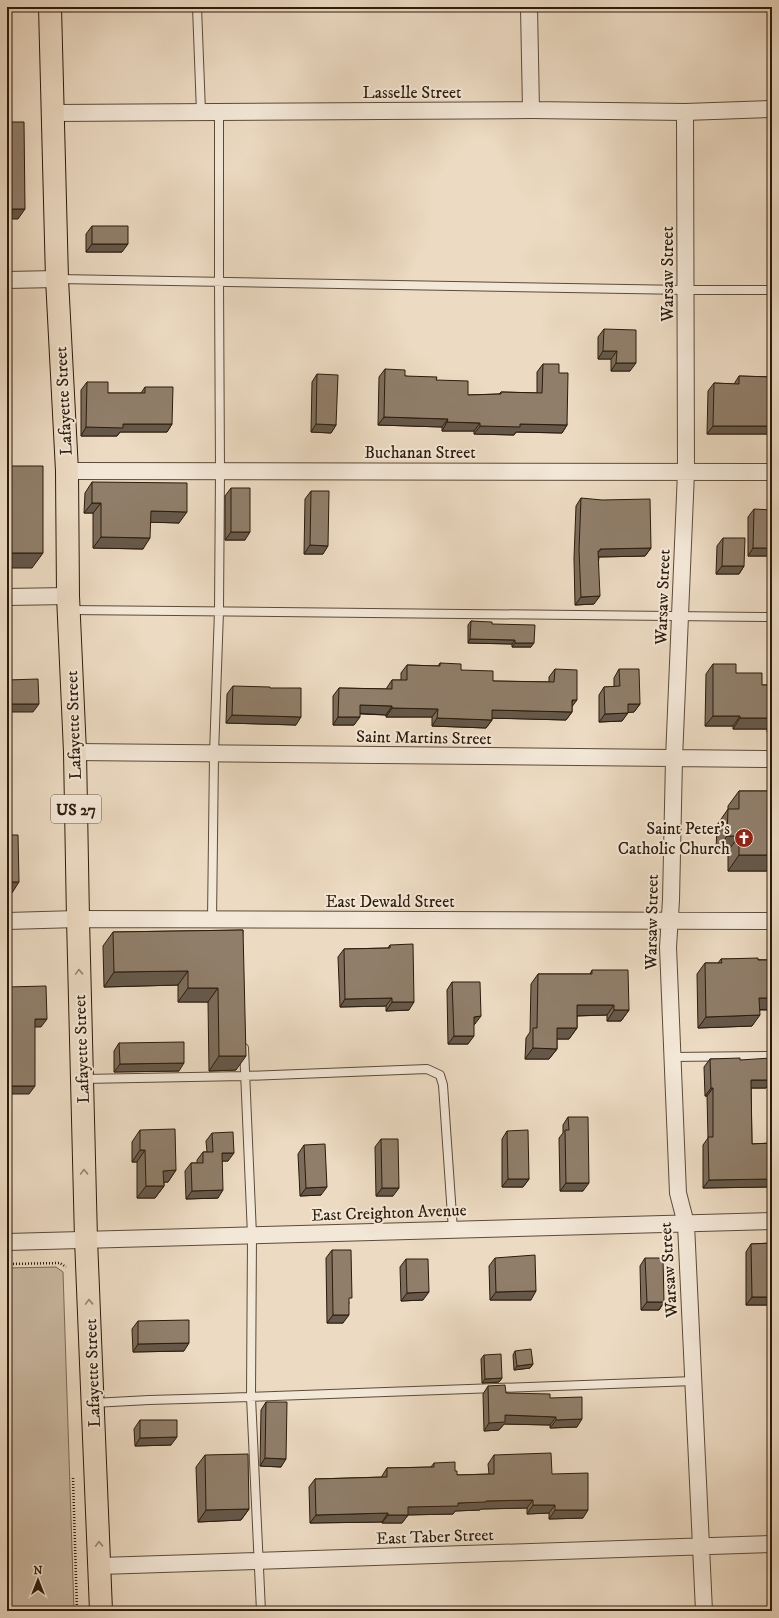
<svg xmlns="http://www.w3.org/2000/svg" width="779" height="1618" font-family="'IM FELL DW Pica',serif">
<rect width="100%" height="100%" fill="#ecdac2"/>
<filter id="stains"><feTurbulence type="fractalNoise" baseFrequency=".005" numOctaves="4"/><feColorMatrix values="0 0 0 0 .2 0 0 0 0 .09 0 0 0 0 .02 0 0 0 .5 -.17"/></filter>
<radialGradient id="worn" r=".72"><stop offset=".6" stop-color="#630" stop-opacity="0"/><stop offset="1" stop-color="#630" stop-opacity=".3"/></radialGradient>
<path fill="#cbbaa3" stroke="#7c6a57" d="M56 1267 63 1272 74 1611H7V1268Z"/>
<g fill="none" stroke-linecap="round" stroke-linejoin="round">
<g stroke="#5c4b39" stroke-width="10">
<path id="service" d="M197 7 201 112
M58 279 686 290H772
M69 610 772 617
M212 920 214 754 219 611 220 471 219 282V112
M244 1048 252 1235 251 1397 261 1611
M672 1057 772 1056
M83 1079 245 1076 427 1069 440 1075 443 1085 453 1230
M93 1403 149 1400 220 1398 694 1381"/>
</g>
<g stroke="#5c4b39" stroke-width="18">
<path id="minor" d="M529 7 531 110
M685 112 686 472 674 759 671 900 668 947 678 1193 686 1224 704 1611
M53 113 531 110 685 112 772 109
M7 280 57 279
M67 471 772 472
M7 597 68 596
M75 752 772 759
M7 921 78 919 772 921
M7 1242 772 1221
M100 1566 772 1544"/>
</g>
<g stroke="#2c1b0b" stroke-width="24">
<path id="trunk" d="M50 7 57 279 67 471 68 596 75 752 78 919 86 1239 101 1611"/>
</g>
<path stroke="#2c1b0b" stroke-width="2.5" stroke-dasharray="1 2" stroke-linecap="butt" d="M7 1264 60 1263 66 1267
M73 1478 77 1611"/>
<use href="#service" stroke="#f3e7d7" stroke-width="8"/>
<use href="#minor" stroke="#f3e7d7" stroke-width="16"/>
<use href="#trunk" stroke="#ecdac2" stroke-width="22"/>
</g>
<path fill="#7c6c5b" stroke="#2c1b0b" d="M92 226 122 252H86V234Z
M604 329 630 371H611V359H598V337Z
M543 364 559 373 567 425 562 433 516 432 514 435 474 434V431H442V427L378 425 379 377 385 369 405 376 436 380 468 395 499 394 501 392 537 393V372Z
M317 374 336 425 331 433 311 432 312 382Z
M739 376 772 377V434H707L708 391 714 383 734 384Z
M87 382 108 393H141L145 387 172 424 167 432H120L117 436H81V390Z
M92 482 179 523 151 522 143 549 93 548V513H84L85 493Z
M231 488 245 540H225V496Z
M311 491 323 554H304L305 499Z
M581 498 651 548 645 556 599 557 594 604 575 605 574 558 576 506Z
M754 509 772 556H748V517Z
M723 538 744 566 739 574H716L717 546Z
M471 621 492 624 531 647H512V644L468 643V625Z
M440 663 493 681 549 682V677L555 669 572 707V712L566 720 492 718V720L486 728 432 726V717H386V715L360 714 354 725H333V696L339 688 386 689 392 680H401V673L407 665 438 666Z
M713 664 762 685H772V732H767V729H733V726H705L706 674Z
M619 669 640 704 634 712H628L622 721 599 722V695L604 687H614V678Z
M233 686 296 725 226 723 227 694Z
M739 791H772V871H728V851H716L717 825 728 809V806Z
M243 930 236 1070 209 1071 208 1002H178V985L104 987 103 946 113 932Z
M390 945 409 1010 386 1011V1006L340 1007 338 957 344 949 388 948Z
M721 959 772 960V1010H760L752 1026 698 1028 697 974 705 963H718Z
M592 970 629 1010 621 1021H607V1015L577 1016V1028L569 1039H557V1049L549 1059H525L526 1038 530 1032 531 984 538 974H590Z
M452 982 475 1024H474L468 1044H448L447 990Z
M119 1043 179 1071 114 1072V1051Z
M710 1059 740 1060 772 1080 766 1088H751L752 1144 772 1143V1181L768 1187 703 1188V1145L708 1138 707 1096H705L704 1067Z
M568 1117 583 1191H560L559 1138 563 1133V1125Z
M140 1130 176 1170 168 1182H164V1186L155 1198H137V1162H132V1142Z
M507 1131 529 1179 523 1187H502V1139Z
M212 1133 228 1161H222L218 1198 186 1199 185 1171 191 1163H197V1160L203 1152H207L206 1141Z
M381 1139 393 1196H376L375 1147Z
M304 1145 321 1195 300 1196 298 1154Z
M772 1243V1305H746V1252L751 1244Z
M332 1250 349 1303 343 1323H327L326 1258Z
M495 1258 531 1300H490L489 1266Z
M645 1258 664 1302 659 1310H641L640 1266Z
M406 1259 423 1300 401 1301 400 1267Z
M138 1321 184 1351 133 1352 132 1329Z
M515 1351 533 1364 530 1368 514 1370 513 1355Z
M484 1355 502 1378 499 1382 482 1383 481 1359Z
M488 1386 506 1393 550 1398 577 1427 550 1428V1425L504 1424 499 1430 484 1431 483 1394Z
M266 1402 281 1467 260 1466 261 1410Z
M140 1420 171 1445 135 1446 134 1429Z
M205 1455 249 1509 241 1520 198 1522 196 1467Z
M494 1455 552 1474 583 1518 549 1519V1513L527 1514V1508L481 1509 480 1510 455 1511 453 1514 408 1515 402 1523H382V1522L310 1523 309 1487 315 1479 382 1477V1476L387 1468 431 1467 434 1463 455 1471 457 1475 489 1474 488 1464Z"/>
<path fill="#65584a" stroke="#2c1b0b" d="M12 209H25L18 219H8L7 221V214Z
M92 244H128L122 252H86Z
M603 351H617L611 359H598Z
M616 363H636L630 371H611Z
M384 417 448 419 442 427 378 425Z
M447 422 480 423 474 431H442Z
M123 424H172L167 432H120L117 436H81L86 427Z
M316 424 336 425 331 433 311 432Z
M520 424 567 425 562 433 516 432 514 435 474 434 480 426Z
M713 426H772V434H707Z
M92 503H101L93 513H84Z
M151 511 187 512 179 523 143 522Z
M231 532H250L245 540H225Z
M101 537 150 538 143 549 93 548Z
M310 545 328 546 323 554H304Z
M651 548 645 556 596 557 598 551 600 549Z
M753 548H772V556H748Z
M7 553H43L32 568H7Z
M722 566H744L739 574H716Z
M600 596 594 604 575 605 581 597Z
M470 639 515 640 512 644 468 643Z
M515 643H534L531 647H512Z
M572 700H577L571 708Z
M7 704H39L33 712H7Z
M628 704H640L634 712 622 713Z
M360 705 392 706 386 715 355 713Z
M392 708 438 709 432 717H386Z
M492 710 572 712 566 720 486 718Z
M628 713 622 721 599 722 605 714Z
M232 715 301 717 296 725 226 723Z
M713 716H740L733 726H705Z
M338 717H360L354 725H333Z
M437 718 492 720 486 728 432 726Z
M740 718H772V722L767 729H733Z
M772 726V732H767Z
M727 836H739L728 851H716Z
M739 855H772V871H728Z
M7 882H19L12 893H7Z
M188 971 178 985 104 987 114 972Z
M188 988H218L208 1002H178Z
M392 998 386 1006 340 1007 345 999Z
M759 998H772V1010L751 1009Z
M392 1002H414L409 1010 386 1011Z
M577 1005H614L607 1015 570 1016Z
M614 1010H629L621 1021H607Z
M760 1015 752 1026 698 1028 706 1017Z
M481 1016 475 1024 468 1025 474 1017Z
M35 1019H47L41 1027H29Z
M557 1028H577L569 1039H550Z
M454 1036H474L468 1044H448Z
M533 1048 557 1049 549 1059H525Z
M219 1056H246L236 1070 209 1071Z
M184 1063 179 1071 114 1072 120 1064Z
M751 1080H772L766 1088H745Z
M7 1086H35L29 1094H7Z
M711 1088H713L707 1096H705Z
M140 1150H145L137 1162H132Z
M222 1153H234L228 1161H216Z
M176 1170 168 1182H155L163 1171Z
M508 1179H529L523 1187H502Z
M772 1179V1181L768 1187 703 1188 709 1180Z
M566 1183H589L583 1191H560Z
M146 1186H164L155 1198H137Z
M327 1187 321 1195 300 1196 306 1188Z
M382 1188H399L393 1196H376Z
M223 1190 218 1198 186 1199 192 1191Z
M536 1291 531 1300H490L496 1292Z
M429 1292 423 1300 401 1301 407 1293Z
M752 1297H772V1305H746Z
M647 1302H664L659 1310H641Z
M333 1315H349L343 1323H327Z
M189 1343 184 1351 133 1352 138 1344Z
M533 1364 530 1368 514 1370 517 1366Z
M502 1378 499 1382 482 1383 485 1379Z
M505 1415 556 1417 550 1425 504 1424 499 1430 484 1431 489 1423Z
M582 1419 577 1427 550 1428 556 1420Z
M177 1437 171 1445 135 1446 140 1438Z
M265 1458 286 1459 281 1467 260 1466Z
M533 1500 527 1508 481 1509 480 1510 455 1511 453 1514 402 1515 408 1507 486 1501Z
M533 1505H555L549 1513 527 1514Z
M249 1509 241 1520 198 1522 206 1510Z
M555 1510H588L583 1518 549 1519Z
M388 1513 382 1522 310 1523 316 1515Z
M388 1515H408L402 1523H382Z"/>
<path fill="#907e6a" stroke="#2c1b0b" d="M7 122H24L25 209H12V214H7Z
M92 226H128V244H92Z
M604 329 636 330V363H616L617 351H603Z
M543 364H559V373H568L567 425 520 424V427L480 426V423L447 422 448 419 384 417 385 369 405 370V376L437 377 436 380 468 381V395L501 394V392L542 393Z
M317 374 338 375 336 425 316 424Z
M739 376 772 377V426H713L714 383 739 384Z
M87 382H108V393H145V387H173L172 424H123V428L86 427Z
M7 466H43V553H7Z
M92 482 187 483V512L151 511 150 538 101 537V503H92Z
M231 488H250V532H231Z
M311 491H329L328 546 310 545Z
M581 498 602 500 650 499 651 548 600 549V551H598L600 596 581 597 579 550Z
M754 509 772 510V548H753Z
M723 538H745L744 566H722Z
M471 621 492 622V624L535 625 534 643H515V640L470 639Z
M440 663 461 664V670L493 671V681L554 682 555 669 577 670V700H572V712L492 710V720L437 718 438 709 392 708V706L360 705V717H338L339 688 392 689V680H407V665L440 666Z
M713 664H736V673H762V685H772V718H740V716H713Z
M619 669H639L640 704H628V713L605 714 604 687 620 686Z
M38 679 39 704H7V680Z
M233 686 270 687V688H301V717L232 715Z
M739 791H772V855H739V836H727L728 809H739Z
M7 835H18L19 882H7Z
M243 930 246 1056H219L218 988H188V971L114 972 113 932Z
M413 944 414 1002H392V998L345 999 344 949 390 948V945Z
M758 958V960H772V998H759L760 1015 706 1017 705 963H722L721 959Z
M592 970H628L629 1010H614V1005H577V1028H557V1049L533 1048V1028H537L538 974H592Z
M452 982H480L481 1016 474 1017V1036H454Z
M46 986 47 1019H35V1086H7V987Z
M184 1042V1063L120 1064 119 1043Z
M740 1058V1060L771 1058 772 1080H751L752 1144 772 1143V1179L709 1180 708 1137H713V1088H711L710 1059Z
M568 1117H588L589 1183H566L565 1130H569Z
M175 1129 176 1170 163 1171 164 1186H146L145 1150H140V1130Z
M528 1130 529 1179H508L507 1131Z
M233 1132 234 1153H222L223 1190 192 1191 191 1163H203V1152H213L212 1133Z
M381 1139H398L399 1188H382Z
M325 1144 327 1187 306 1188 304 1145Z
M772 1243V1297H752L751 1244Z
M332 1250H351L352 1298H349V1315H333Z
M535 1255 536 1291 496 1292 495 1258Z
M645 1258H663L664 1302H647Z
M406 1259H428L429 1292 407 1293Z
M189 1320V1343L138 1344V1321Z
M531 1349 533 1364 517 1366 515 1351Z
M501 1354 502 1378 485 1379 484 1355Z
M505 1385 506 1393 550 1394V1398L582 1397V1419L556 1420V1417L505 1415V1422L489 1423 488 1386Z
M266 1402H287L286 1459 265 1458Z
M140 1420H177V1437L140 1438Z
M551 1453 552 1474 588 1473V1510H555V1505H533V1500L486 1501V1502L458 1503V1506L408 1507V1515H388V1513L316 1515 315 1479 387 1477V1468L434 1467V1463L455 1462V1471H457V1475L494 1474V1455Z
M248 1454 249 1509 206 1510 205 1455Z"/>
<defs><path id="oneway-chevron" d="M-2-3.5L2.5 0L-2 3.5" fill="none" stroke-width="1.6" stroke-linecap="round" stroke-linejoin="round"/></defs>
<g stroke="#968470">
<use href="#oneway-chevron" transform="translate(79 972) rotate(-92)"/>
<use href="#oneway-chevron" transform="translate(84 1172) rotate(-92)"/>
<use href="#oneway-chevron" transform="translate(89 1302) rotate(-92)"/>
<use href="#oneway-chevron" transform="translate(99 1544) rotate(-92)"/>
</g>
<defs>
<g id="church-disc" transform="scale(1)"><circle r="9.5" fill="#8f2418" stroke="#f3e7d7"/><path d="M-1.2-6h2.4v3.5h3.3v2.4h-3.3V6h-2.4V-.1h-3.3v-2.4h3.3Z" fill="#fff"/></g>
</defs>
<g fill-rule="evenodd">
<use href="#church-disc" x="744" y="838"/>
</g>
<g text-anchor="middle" stroke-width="4" stroke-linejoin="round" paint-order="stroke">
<rect fill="#f3e7d7" stroke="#685848" stroke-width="1" x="51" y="795" width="50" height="28" rx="3"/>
<g font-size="16" font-weight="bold" fill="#2c1b0b">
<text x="76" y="815">US 27</text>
</g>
<g font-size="17" fill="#2c1b0b" stroke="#f3e7d7">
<text x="412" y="98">Lasselle Street</text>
<text transform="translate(667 274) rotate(-90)" y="6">Warsaw Street</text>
<text transform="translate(63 401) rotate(-93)" y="6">Lafayette Street</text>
<text x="420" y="458">Buchanan Street</text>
<text transform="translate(662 597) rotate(-88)" y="6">Warsaw Street</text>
<text transform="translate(73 725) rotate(-92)" y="6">Lafayette Street</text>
<text transform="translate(424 737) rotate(1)" y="6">Saint Martins Street</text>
<text x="390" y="907">East Dewald Street</text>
<text transform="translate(651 922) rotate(-89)" y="6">Warsaw Street</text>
<text transform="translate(81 1049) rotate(-92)" y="6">Lafayette Street</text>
<text transform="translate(389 1212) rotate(-2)" y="6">East Creighton Avenue</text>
<text transform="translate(668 1270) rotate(-94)" y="6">Warsaw Street</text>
<text transform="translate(92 1373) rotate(-92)" y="6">Lafayette Street</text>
<text transform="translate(435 1536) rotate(-2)" y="6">East Taber Street</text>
</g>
<g font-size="17" fill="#2c1b0b" stroke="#f3e7d7" text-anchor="end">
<text x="730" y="834">Saint Peter's<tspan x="730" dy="20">Catholic Church</tspan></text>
</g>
</g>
<rect width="779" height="1618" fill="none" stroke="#ecdac2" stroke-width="24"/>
<rect x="8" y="8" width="763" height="1602" fill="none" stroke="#2c1b0b" stroke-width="2"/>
<rect x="12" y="12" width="755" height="1594" fill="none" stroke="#2c1b0b"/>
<g transform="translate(38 1580)" stroke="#f3e7d7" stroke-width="3" paint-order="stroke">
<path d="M0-3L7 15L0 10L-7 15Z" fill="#2c1b0b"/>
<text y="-6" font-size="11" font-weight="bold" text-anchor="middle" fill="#2c1b0b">N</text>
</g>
<rect width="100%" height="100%" filter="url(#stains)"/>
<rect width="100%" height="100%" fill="url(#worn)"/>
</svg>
